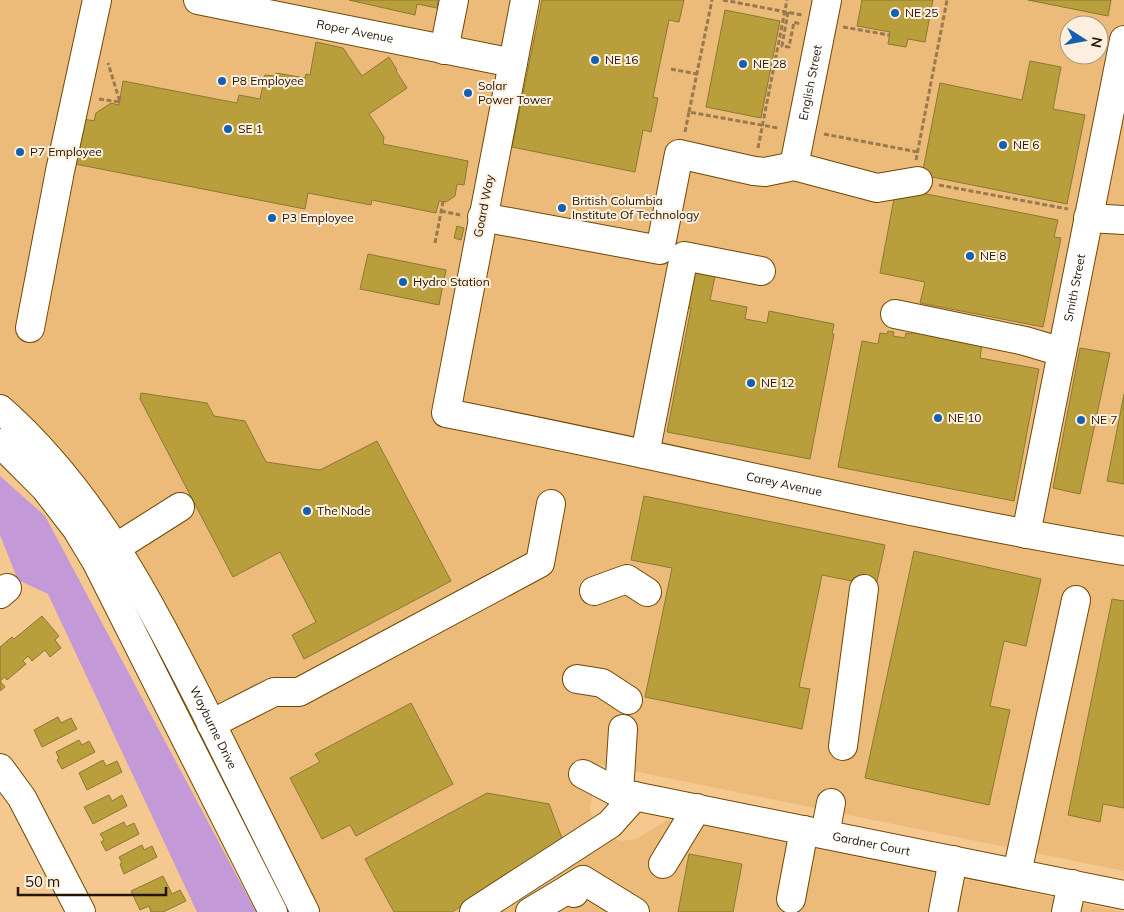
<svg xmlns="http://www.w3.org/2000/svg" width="1124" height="912" font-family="Mulish,sans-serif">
<rect width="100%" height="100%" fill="#f4c88e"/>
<path fill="#ecbb7a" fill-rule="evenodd" d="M0 0H1124V871L599 764 590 807 592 816 596 823 611 837 621 841 636 839 661 824 667 820 674 819 1124 912H321L155 586 130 544 86 482 57 448 0 392ZM1069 25H1099V55H1069Z"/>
<path fill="#c399d7" d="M0 476 45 516 256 912H197L48 594 18 580 0 535Z"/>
<path fill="#b99f3b" stroke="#8b7835" d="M349 0H438L437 8 417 4 415 15Z
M542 0H684L679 22 669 20 653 97 658 98 651 132 643 130 635 172 512 147Z
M862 0H933L925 42 908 39 906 47 888 44 890 32 857 26Z
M1028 0H1111L1108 16Z
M725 10 780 21 761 118 706 107Z
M316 42 343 48 362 76 389 57 397 70 396 71 407 88 369 114 384 137 383 144 468 161 464 185 457 184 455 196 446 202 439 201 436 213 372 200 371 205 308 193 305 209 70 163 79 118 94 121 96 113 111 103 119 105 123 81 237 103 239 95 260 99 265 75 276 76V73L305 78 306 74 310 75Z
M1030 61 1061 67 1053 109 1085 115 1067 204 922 175 940 83 1022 100Z
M464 89 472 90 471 98 463 97Z
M896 188 1058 220 1054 237 1061 238 1043 327 920 303 925 282 880 273Z
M457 226 464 228 461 240 454 238Z
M368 254 446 270 439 305 360 289Z
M692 267 716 272 710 300 747 307 745 319 767 323 769 311 834 324 832 334H834L810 459 667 432 691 308 685 307Z
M912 330 982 344 980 358 1039 369 1014 501 838 467 862 341 878 344 880 333 887 334 888 331 894 332 893 336 905 338 906 333 911 334Z
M1080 348 1110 353 1080 494 1053 488Z
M141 393 207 403 214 416 245 421 266 462 320 470 377 441 451 581 304 659 292 635 316 622 280 552 233 577 140 399Z
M1124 394V484L1107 481Z
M644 496 885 545 876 586 822 575 799 687 810 689 802 729 645 697 672 568 631 560Z
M914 551 1041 579 1026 646 1004 641 990 706 1010 710 989 805 865 778Z
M1112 599 1124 601V808L1103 804 1100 822 1068 815Z
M42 616 59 636 55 640 61 648 50 657 45 650 32 661 28 656 23 661 26 664 7 680 5 677 0 681V647L12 637 14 639Z
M0 681 5 687 0 691Z
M411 703 453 784 356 836 350 825 322 839 290 778 320 762 315 754Z
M58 717 61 723 71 718 77 729 42 747 34 730Z
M79 740 82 745 89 741 95 752 62 769 57 760 59 758 56 752Z
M103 760 106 766 117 761 122 772 87 790 79 773Z
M487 793 549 804 563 841 452 912H394L365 859Z
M109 795 112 801 122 795 127 806 93 824 84 807Z
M124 822 126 827 134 823 139 834 106 851 101 842 104 840 100 834Z
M142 845 144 850 152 846 157 857 124 874 120 864 122 863 119 857Z
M689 854 742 864 733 912H678Z
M163 876 172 894 180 890 186 901 163 912H151L149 906 140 910 131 891Z"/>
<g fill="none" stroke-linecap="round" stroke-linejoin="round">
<g stroke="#6f4906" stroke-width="30">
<g id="minor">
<path id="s1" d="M198 0 513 63"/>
<path id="s2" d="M525 0 446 413C672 457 896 513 1124 551"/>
<path d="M444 50 454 0"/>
<path id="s3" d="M794 166 827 0"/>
<path d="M482 217 660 250 679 154 754 171 765 172 794 166 877 188 918 181"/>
<path d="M1088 218 1124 220"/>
<path d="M895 314 1025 341 1062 352"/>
<path d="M30 328 60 171 97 0"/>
<path id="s4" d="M0 409C92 490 147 597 202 705 236 774 271 843 305 912"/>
<path d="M0 443 45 488 76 528 96 561 273 912"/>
<path d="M645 454 684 256 761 271"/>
<path id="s5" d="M1026 534 1124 40"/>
<path d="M101 557 180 507"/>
<path d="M594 591 627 579 647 592"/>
<path d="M0 594 7 588"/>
<path d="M577 679 602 683 628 700"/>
<path d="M211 724 274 692H299L540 563 551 504"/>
<path d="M843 746 864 589"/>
<path d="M0 768 22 798 81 912"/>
<path id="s6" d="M583 774 619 793 1124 895"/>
<path d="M619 793 623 729"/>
<path d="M825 834 831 803"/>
<path d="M663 864 697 808"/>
<path d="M1017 873 1076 600"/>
<path d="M570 888 583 880 635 912"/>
<path d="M791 899 804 830"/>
<path d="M474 912 610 824 635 796"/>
<path d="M530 912 570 888 574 893"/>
<path d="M943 912 953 860"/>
<path d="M1066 912 1072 884"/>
</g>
</g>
<path stroke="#997950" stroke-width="3" stroke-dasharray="5 2.5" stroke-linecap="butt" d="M723 0 802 15
M788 12 782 46 789 47 794 22 800 24
M843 27 889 35
M671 69 697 74
M99 99 120 102 108 63
M689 112 712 0
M685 132 689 112 778 128
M824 134 918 152
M758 148 787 0
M916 160 947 0
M939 185 1068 209
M441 211 460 215
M435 243 443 202"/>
<use href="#minor" stroke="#fff" stroke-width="28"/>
</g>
<g fill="#1460af" stroke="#fdefde" stroke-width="2">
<circle cx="895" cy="13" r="5"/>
<circle cx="595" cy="60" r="5"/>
<circle cx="743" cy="64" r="5"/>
<circle cx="222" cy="81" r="5"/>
<circle cx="468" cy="93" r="5"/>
<circle cx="228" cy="129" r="5"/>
<circle cx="1003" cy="145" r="5"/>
<circle cx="20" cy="152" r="5"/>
<circle cx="562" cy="208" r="5"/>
<circle cx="272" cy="218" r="5"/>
<circle cx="970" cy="256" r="5"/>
<circle cx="403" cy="282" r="5"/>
<circle cx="751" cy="383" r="5"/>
<circle cx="938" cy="418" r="5"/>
<circle cx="1081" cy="420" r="5"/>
<circle cx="307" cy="511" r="5"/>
</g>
<g text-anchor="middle" stroke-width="4" stroke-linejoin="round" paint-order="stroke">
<g font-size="12" fill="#241400" stroke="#fdefde" text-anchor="start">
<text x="905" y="17">NE 25</text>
<text x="605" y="64">NE 16</text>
<text x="753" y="68">NE 28</text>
<text x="232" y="85">P8 Employee</text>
<text x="478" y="90">Solar<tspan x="478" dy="14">Power Tower</tspan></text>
<text x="238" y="133">SE 1</text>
<text x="1013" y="149">NE 6</text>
<text x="30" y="156">P7 Employee</text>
<text x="572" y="205">British Columbia<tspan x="572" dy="14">Institute Of Technology</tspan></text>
<text x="282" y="222">P3 Employee</text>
<text x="980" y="260">NE 8</text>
<text x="413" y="286">Hydro Station</text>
<text x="761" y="387">NE 12</text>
<text x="948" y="422">NE 10</text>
<text x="1091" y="424">NE 7</text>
<text x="317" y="515">The Node</text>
</g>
<g font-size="12" fill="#241400" stroke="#fdefde">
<text dy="4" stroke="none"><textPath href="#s1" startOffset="160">Roper Avenue</textPath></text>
<text dy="4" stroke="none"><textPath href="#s3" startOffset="85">English Street</textPath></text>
<text transform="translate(484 206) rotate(-79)" y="4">Goard Way</text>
<text dy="4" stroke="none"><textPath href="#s5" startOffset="251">Smith Street</textPath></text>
<text dy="4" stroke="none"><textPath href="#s2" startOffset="766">Carey Avenue</textPath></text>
<text dy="4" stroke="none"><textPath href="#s4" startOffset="386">Wayburne Drive</textPath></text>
<text dy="4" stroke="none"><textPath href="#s6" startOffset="298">Gardner Court</textPath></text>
</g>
</g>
<g transform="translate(1084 40) rotate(101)"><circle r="24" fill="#fdefde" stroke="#a69785"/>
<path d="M0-4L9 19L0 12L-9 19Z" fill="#1460af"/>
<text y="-8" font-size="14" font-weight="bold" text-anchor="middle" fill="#241400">N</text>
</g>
<path d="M18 887v8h148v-8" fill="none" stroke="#241400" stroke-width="2.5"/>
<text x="25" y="887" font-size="15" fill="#241400" stroke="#fdefde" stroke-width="4" paint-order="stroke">50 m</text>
</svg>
